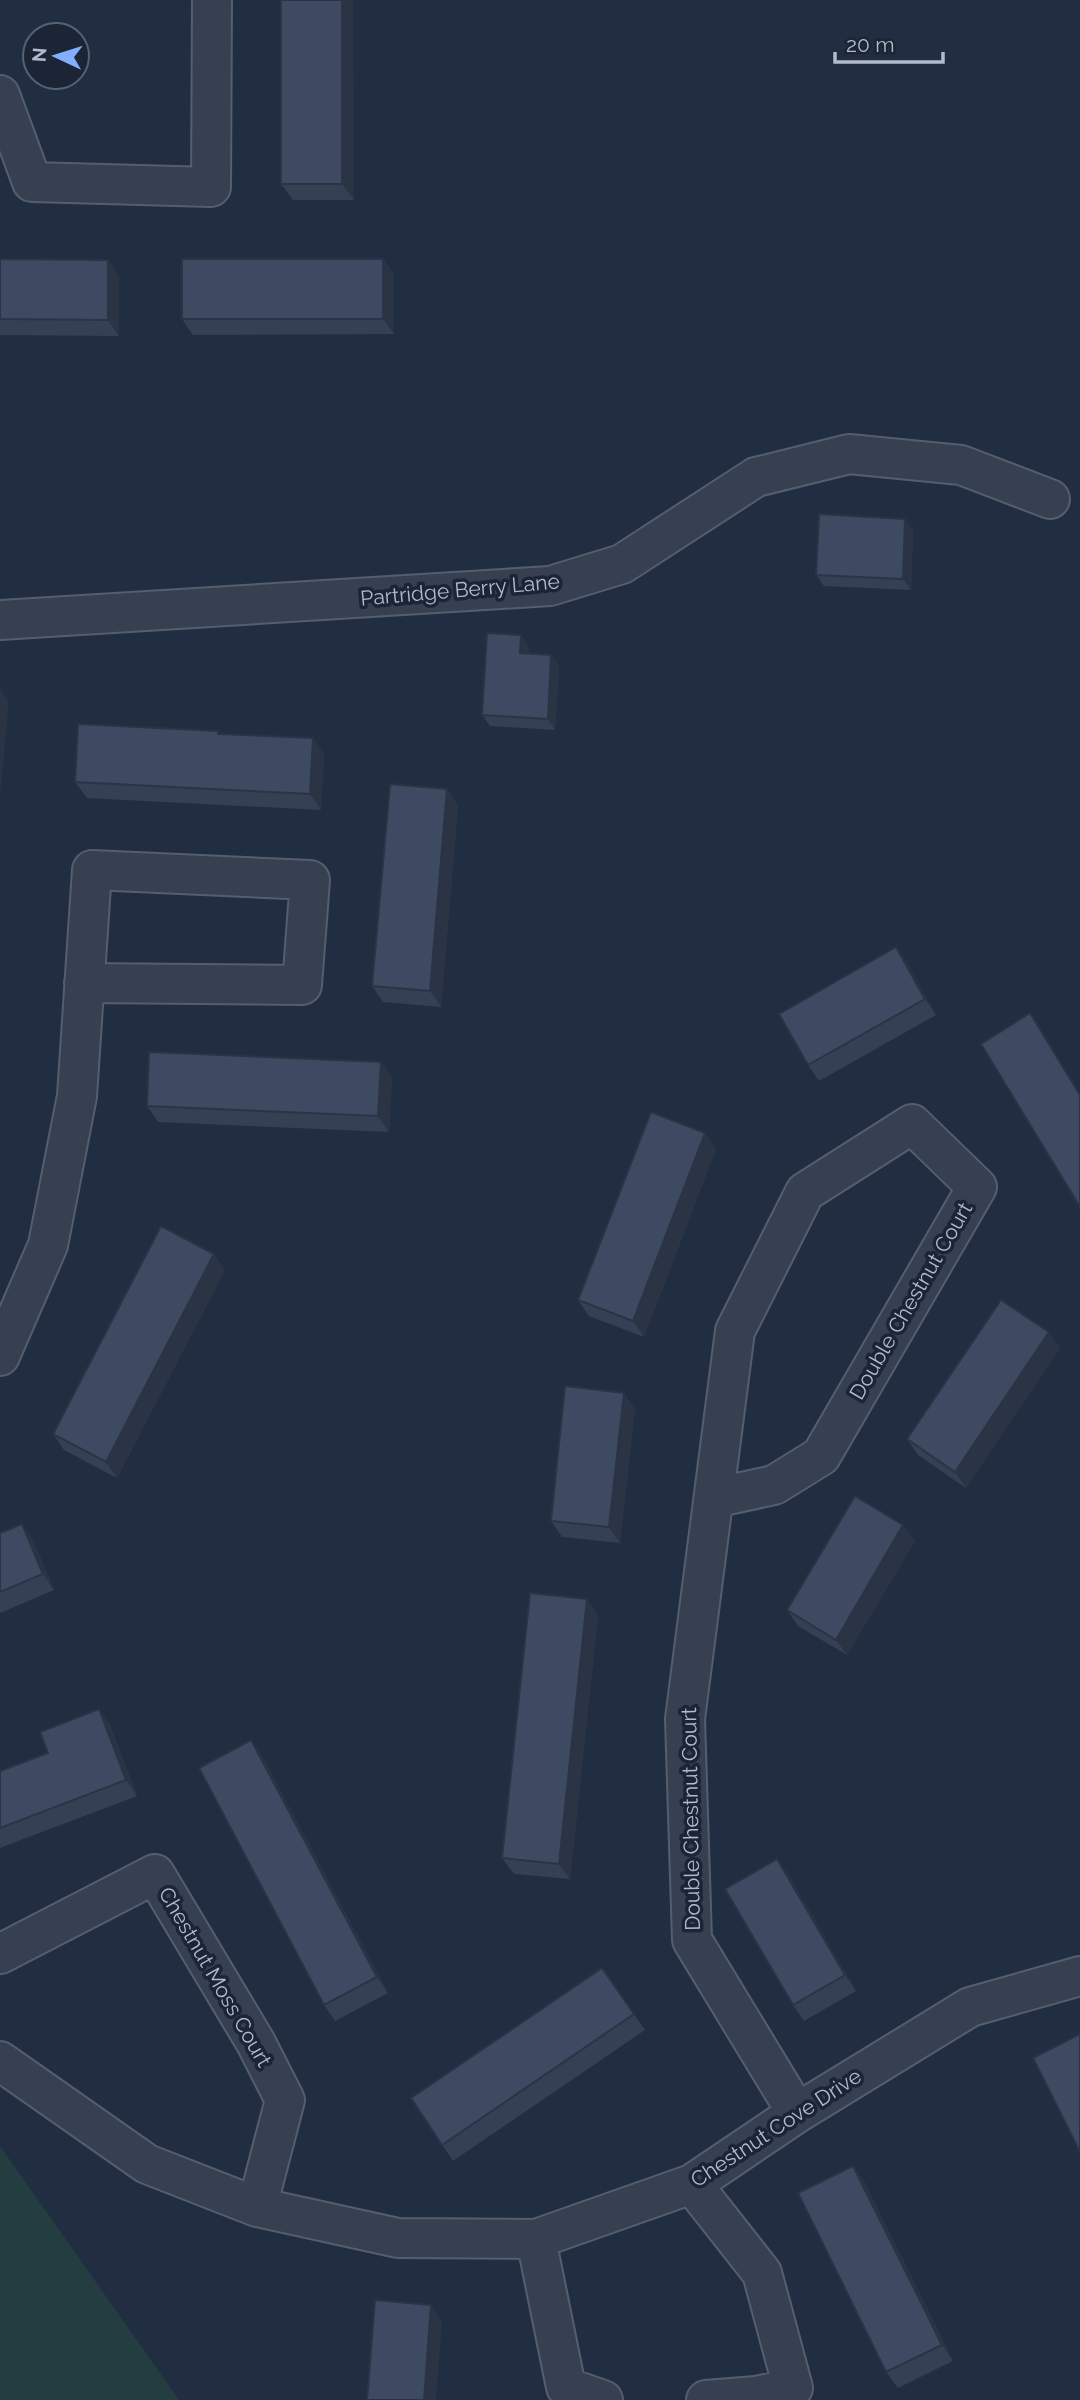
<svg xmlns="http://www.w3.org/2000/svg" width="1080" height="2400" font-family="Raleway,sans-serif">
<rect width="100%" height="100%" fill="#212e41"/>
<path fill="#233d41" d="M0 2146 179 2400H0Z"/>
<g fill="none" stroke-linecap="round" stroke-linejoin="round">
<g stroke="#545e6e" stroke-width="42">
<path id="minor" d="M0 95 32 182 211 187 212 0
M0 620 550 586 622 564 756 477 849 454 961 465 1050 499
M0 1356 48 1245 77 1096 92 870 310 880 302 985 84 983
M714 1498 774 1485 821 1456 977 1187 912 1124 805 1192 735 1331 685 1719 692 1940 797 2113
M0 1954 155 1874 256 2043 285 2100 257 2207
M0 2061 147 2164 257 2207 398 2238 536 2239 692 2184 797 2113 970 2007 1080 1976
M692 2184 762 2273 793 2388 756 2396 706 2400
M536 2239 566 2387 603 2400"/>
</g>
<use href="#minor" stroke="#364050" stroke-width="38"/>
</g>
<path fill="#344053" d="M281 0 354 200H293L281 184Z
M0 259 119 276V336L0 335Z
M383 259 394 275V334L193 335 182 319Z
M913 530 911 590 824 586 816 575Z
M529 646 528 654 551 655 559 666 555 730 490 726 482 715Z
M220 734 313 738 324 754 321 810 87 798 75 782Z
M447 789 458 805 441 1007 383 1002 372 986Z
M896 947 907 963 936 1015 819 1081 808 1065Z
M381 1062 392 1078 389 1132 158 1122 147 1106Z
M716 1149 644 1337 589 1316 578 1300Z
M214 1254 225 1270 117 1478 64 1450 53 1434Z
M1060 1348 966 1488 918 1455 907 1439Z
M635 1408 620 1543 562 1537 551 1521Z
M22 1524 33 1540 54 1590 0 1613V1533Z
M903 1525 915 1541 847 1655 798 1626 787 1610Z
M598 1615 570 1879 514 1874 502 1858Z
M110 1725 137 1796 0 1848V1771L48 1753Z
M251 1740 262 1756 388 1993 335 2021 324 2005Z
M788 1874 856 1991 804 2021 793 2005Z
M602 1968 645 2030 453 2161 411 2098Z
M864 2181 953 2361 898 2388 886 2372Z"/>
<path fill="#2b3444" d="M342 0H353L354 200 342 184Z
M383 259 394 275V334L383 319Z
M108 260 119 276V336L108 320Z
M905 519 913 530 911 590 903 579Z
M521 635 529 646 527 664 520 653Z
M551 655 559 666 555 730 548 719Z
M0 688 9 701 0 796Z
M313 738 324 754 321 810 310 794Z
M447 789 458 805 441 1007 430 991Z
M896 947 907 963 936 1015 925 999Z
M1030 1013 1041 1029 1080 1093V1095Z
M381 1062 392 1078 389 1132 378 1116Z
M705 1133 716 1149 644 1337 633 1321Z
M214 1254 225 1270 117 1478 106 1462Z
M1049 1332 1060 1348 966 1488 955 1472Z
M624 1393 635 1408 620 1543 609 1527Z
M22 1524 33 1540 54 1590 43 1574Z
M903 1525 915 1541 847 1655 836 1640Z
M587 1599 598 1615 570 1879 559 1864Z
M99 1709 110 1725 137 1796 126 1780Z
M251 1740 262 1756 388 1993 377 1977Z
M777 1859 788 1874 856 1991 845 1975Z
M853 2166 864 2181 953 2361 942 2345Z
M431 2305 442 2321 436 2400H424Z"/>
<path fill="#3d4a61" stroke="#2b3444" stroke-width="2" d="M281 0H342V184H281Z
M0 259 108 260V320L0 319Z
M182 259H383V319H182Z
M819 514 905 519 903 579 816 575Z
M487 633 521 635 520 653 551 655 548 719 482 715Z
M78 724 218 731V734L313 738 310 794 75 782Z
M390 784 447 789 430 991 372 986Z
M896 947 925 999 808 1065 779 1014Z
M1030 1013 1080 1095V1207L981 1044Z
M149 1052 381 1062 378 1116 147 1106Z
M651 1112 705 1133 633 1321 578 1300Z
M161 1226 214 1254 106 1462 53 1434Z
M1001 1300 1049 1332 955 1472 907 1439Z
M565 1386 624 1393 609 1527 551 1521Z
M855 1496 903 1525 836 1640 787 1610Z
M22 1524 43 1574 0 1592V1533Z
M530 1593 587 1599 559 1864 502 1858Z
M99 1709 126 1780 0 1828V1771L48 1753 40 1732Z
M251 1740 377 1977 324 2005 199 1768Z
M777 1859 845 1975 793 2005 725 1889Z
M602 1968 634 2014 442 2145 411 2098Z
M1080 2034V2152L1033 2058Z
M853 2166 942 2345 886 2372 798 2193Z
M375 2300 431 2305 424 2400H367Z"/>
<g text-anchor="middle" stroke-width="7" stroke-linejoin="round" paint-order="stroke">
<g font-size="21" fill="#b2bbcb" stroke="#1b2535">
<text transform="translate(460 590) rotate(-5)" y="7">Partridge Berry Lane</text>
<text transform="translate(911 1301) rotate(-60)" y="7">Double Chestnut Court</text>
<text transform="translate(691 1819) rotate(-91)" y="7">Double Chestnut Court</text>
<text transform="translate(215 1977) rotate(60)" y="7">Chestnut Moss Court</text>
<text transform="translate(776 2128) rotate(-33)" y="7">Chestnut Cove Drive</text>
</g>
</g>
<g transform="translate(56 56) rotate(274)"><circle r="33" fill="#1b2535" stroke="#576171" stroke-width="2"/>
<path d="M0-5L12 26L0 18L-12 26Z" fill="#83aeff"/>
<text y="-10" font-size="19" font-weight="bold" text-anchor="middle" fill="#b2bbcb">N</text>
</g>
<path d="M835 52v10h108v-10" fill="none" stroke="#b2bbcb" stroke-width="3.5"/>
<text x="846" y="52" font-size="21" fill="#b2bbcb" stroke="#1b2535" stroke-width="5" paint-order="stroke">20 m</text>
</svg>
